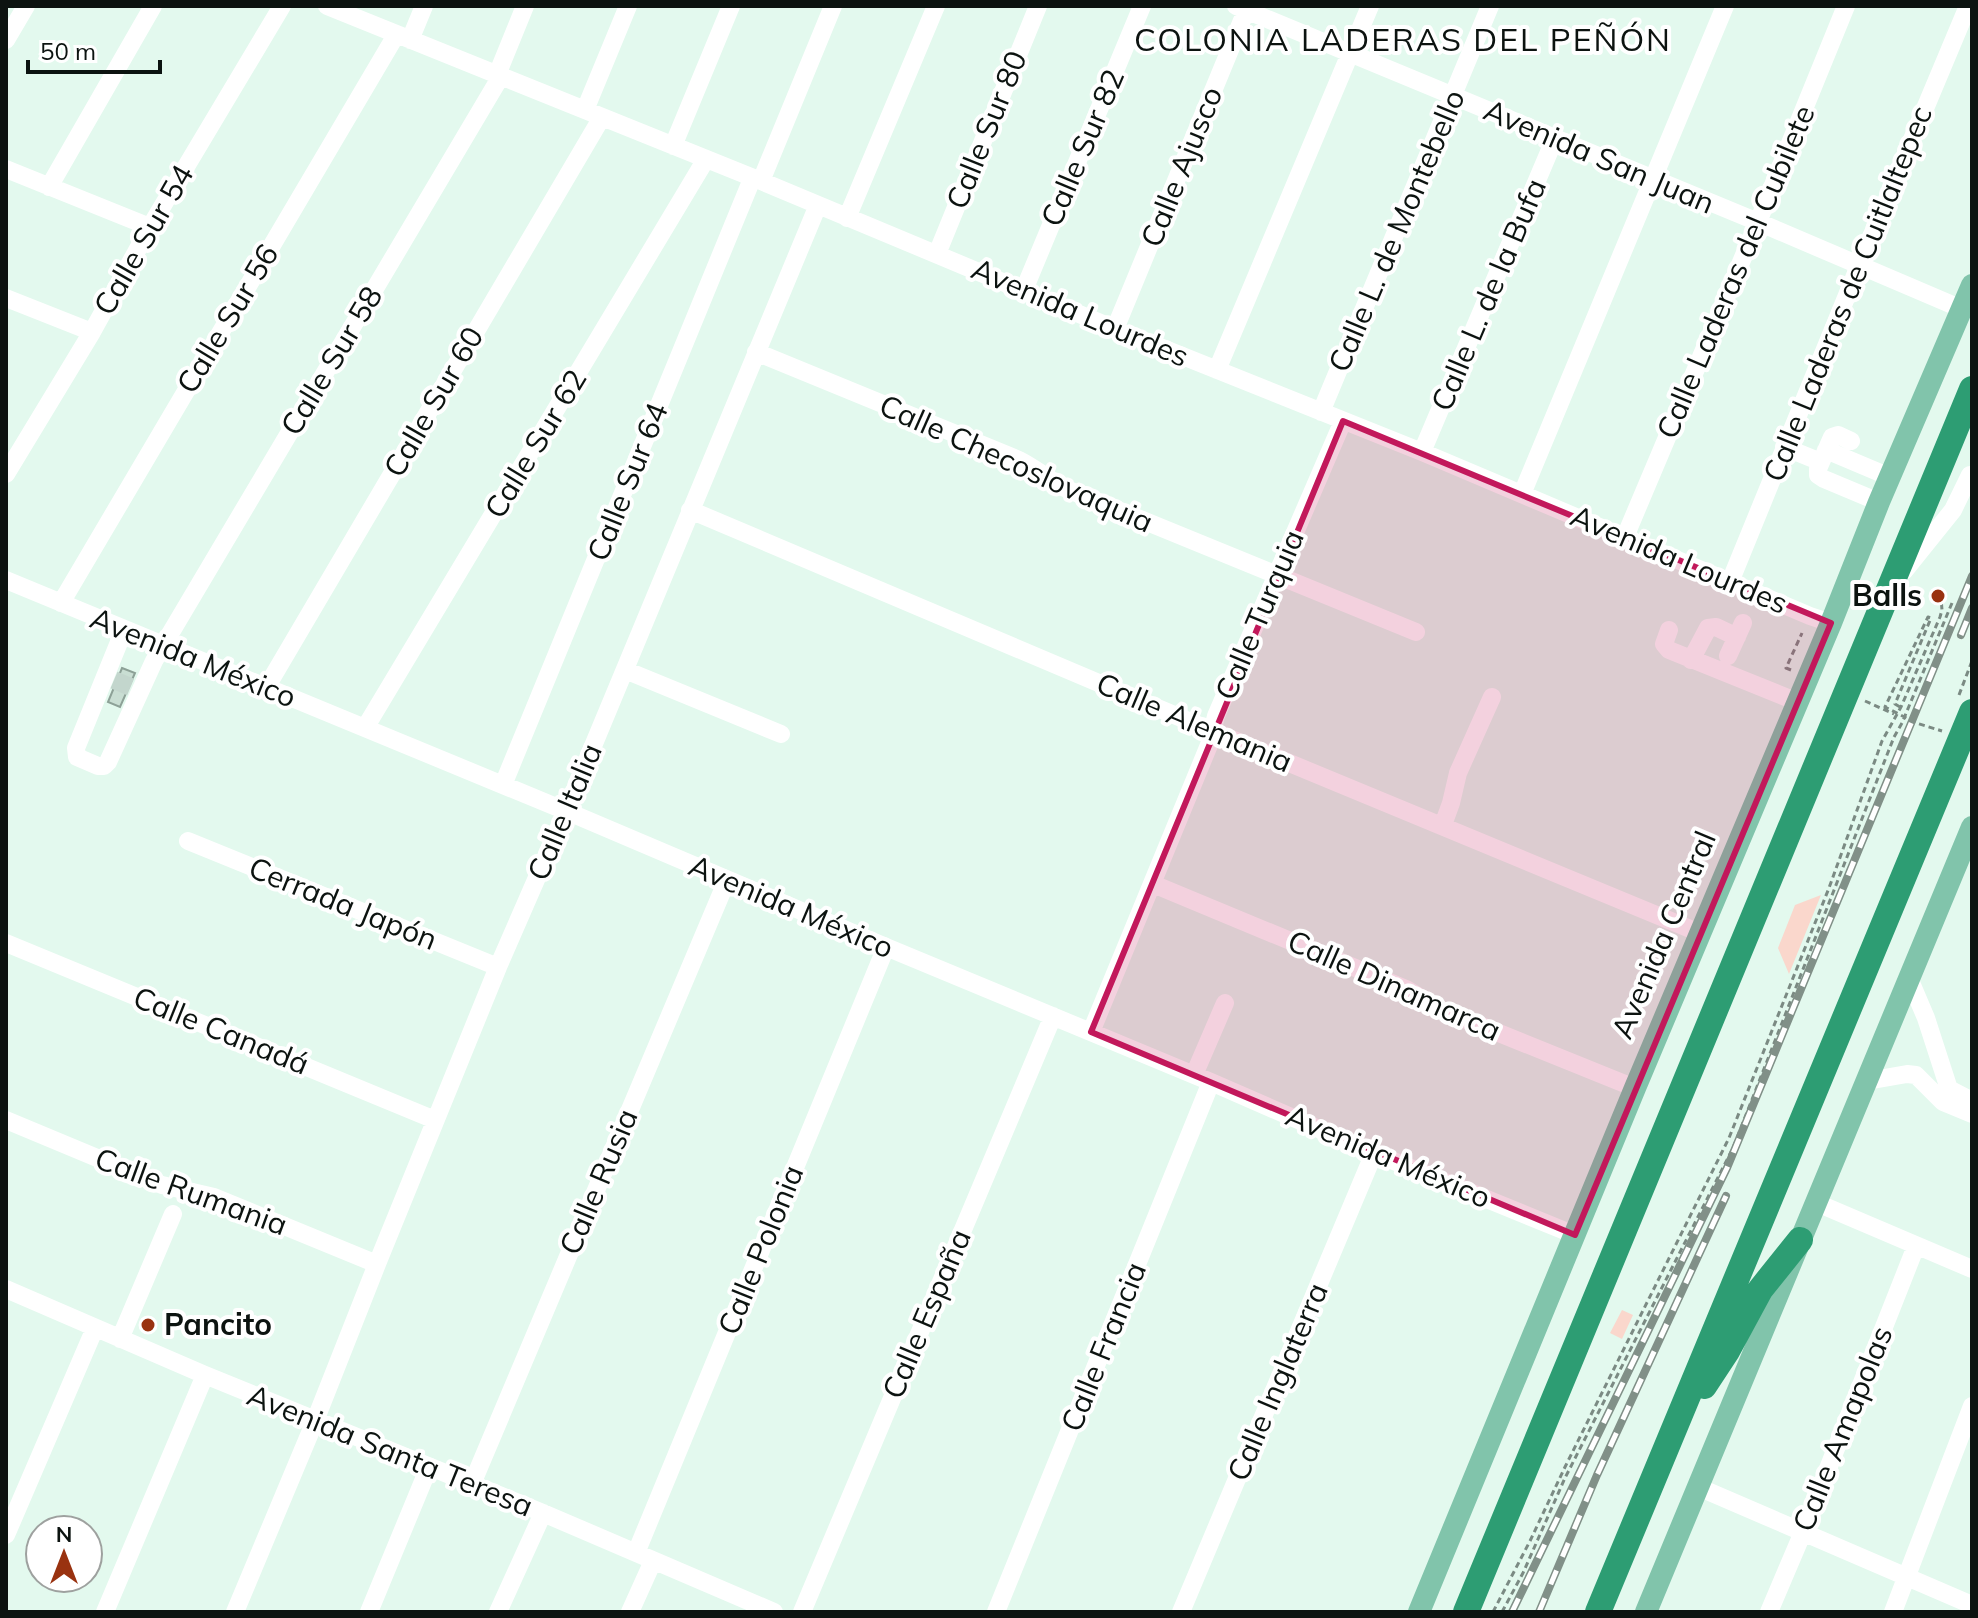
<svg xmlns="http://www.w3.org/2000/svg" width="1978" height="1618" font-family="Mulish,sans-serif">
<rect width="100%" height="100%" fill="#e3f9ee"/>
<path fill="#fad7cc" d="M1821 895 1789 974 1778 948 1795 905Z
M1622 1310 1633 1315 1622 1339 1610 1333Z"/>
<path fill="#c9ded3" stroke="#8da197" stroke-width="2" d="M122 668 135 673 120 707 108 702Z"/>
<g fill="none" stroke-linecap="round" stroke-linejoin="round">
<path stroke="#c3d6cd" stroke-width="18" stroke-dasharray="18 9" stroke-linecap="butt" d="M114 680 133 688"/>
<path stroke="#7b8a83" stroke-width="3" stroke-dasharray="6 4" stroke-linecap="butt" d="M1791 670 1786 668 1802 633
M1959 695 1972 661
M1865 701 1894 714
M1900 707 1895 704 1931 618 1928 617 1885 707 1916 723 1942 731
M1493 1612 1530 1541 1565 1467 1729 1138 1829 888 1882 741 1901 707 1940 617 1942 610 1941 598
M1502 1612 1523 1573 1565 1478 1733 1148 1894 737 1902 723 1952 603"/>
<path stroke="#fff" stroke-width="18" d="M327 6 761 181 1115 329 1422 452 1810 616 1831 623
M1236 6 1758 222 1962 309
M6 40 26 6
M410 40 424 6
M497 75 525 6
M585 110 628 6
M673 146 731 6
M6 169 150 227
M761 181 833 6
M49 187 153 6
M847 218 936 6
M937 254 1038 6
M1024 290 1142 6
M6 298 92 332
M1115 329 1248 6
M756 352 1019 460C1037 469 1051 482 1069 490L1416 632
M1217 370 1370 6
M1321 412 1490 6
M1851 441 1838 435 1832 437 1818 469V475L1824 479 1879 502
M1784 447 1821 462
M1826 450 1890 477
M1422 452 1555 138
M6 474 92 332 150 227 282 6
M1522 494 1725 6
M690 510 1212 731 1700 933
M1625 537 1758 222 1846 6
M1904 571 1953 510 1970 475
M6 580 566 811 886 947 1211 1082 1374 1153 1575 1235
M1730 582 1859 266 1968 6 1972 8
M61 603 396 35
M124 630 76 748 77 757 98 766H104L108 762 154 661 501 76
M1669 630 1664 644 1669 650 1798 702
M1728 656 1743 623
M1691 660 1708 628 1716 627 1737 637
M625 670 781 734
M266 688 602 117
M365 728 706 159
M503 785 752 179
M1443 825 1451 803 1458 773 1492 697
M188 841 498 967
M1153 884 1406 989 1437 1008 1635 1088
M6 943 435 1120
M1909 978 1926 1018 1949 1089 1972 1101
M1091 1032 1209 745 1216 716 1343 421
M1194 1075 1225 1003
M1867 1081 1907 1074 1916 1075 1943 1102 1972 1114
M6 1120 162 1185 214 1197 377 1264
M1817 1203 1972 1269
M6 1289 205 1375 543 1513 774 1612
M120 1339 173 1214
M472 1484 727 880
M1698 1487 1972 1605
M6 1535 95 1328
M636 1553 886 947
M105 1612 205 1375
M235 1612 315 1421 377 1264 498 967 566 811 818 205
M369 1612 429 1467
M498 1612 543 1513
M630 1612 653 1561
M802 1612 1053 1016
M996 1612 1211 1082
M1181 1612 1374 1153
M1769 1612 1803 1532 1916 1246
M1893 1612 1972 1406"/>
<path stroke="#81c4ab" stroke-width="22" d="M1419 1612 1635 1088 1831 623 1879 502 1972 285
M1646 1612 1972 827"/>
<path stroke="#2d9d73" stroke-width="26" d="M1704 1386 1727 1351 1760 1290 1800 1240
M1466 1612 1972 389
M1598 1612 1972 712"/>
<g stroke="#819088" stroke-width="8">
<path id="rail" d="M1961 635 1972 608
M1512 1612 1727 1168 1972 576
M1539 1612 1597 1475 1726 1196"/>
</g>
<use href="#rail" stroke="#fff" stroke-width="5" stroke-dasharray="15" stroke-linecap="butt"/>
</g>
<path fill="#c2185b" fill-opacity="0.2" stroke="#c2185b" stroke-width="6" stroke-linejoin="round" d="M1343 421 1831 623 1575 1235 1091 1032Z"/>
<g fill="#993210" stroke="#fff" stroke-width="3">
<circle cx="1938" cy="596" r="8"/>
<circle cx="148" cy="1325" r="8"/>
</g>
<g text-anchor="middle" stroke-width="8" stroke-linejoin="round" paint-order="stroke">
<g font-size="30" fill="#0c1310" stroke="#fff">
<text transform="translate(987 130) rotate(-68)" y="10">Calle Sur 80</text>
<text transform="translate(1083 148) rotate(-67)" y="10">Calle Sur 82</text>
<text transform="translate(1599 157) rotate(23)" y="10">Avenida San Juan</text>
<text transform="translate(1182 167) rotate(-68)" y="10">Calle Ajusco</text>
<text transform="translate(1397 231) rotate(-67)" y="10">Calle L. de Montebello</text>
<text transform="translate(144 240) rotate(-60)" y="10">Calle Sur 54</text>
<text transform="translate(1736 272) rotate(-67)" y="10">Calle Laderas del Cubilete</text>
<text transform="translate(1848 294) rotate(-68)" y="10">Calle Laderas de Cuitlaltepec</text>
<text transform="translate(1489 295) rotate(-67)" y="10">Calle L. de la Bufa</text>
<text transform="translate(1080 313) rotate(23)" y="10">Avenida Lourdes</text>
<text transform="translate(228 319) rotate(-59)" y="10">Calle Sur 56</text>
<text transform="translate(332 361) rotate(-59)" y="10">Calle Sur 58</text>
<text transform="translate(434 402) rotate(-60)" y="10">Calle Sur 60</text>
<text transform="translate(536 444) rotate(-59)" y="10">Calle Sur 62</text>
<text transform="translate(1016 464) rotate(24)" y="10">Calle Checoslovaquia</text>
<text transform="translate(628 482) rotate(-68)" y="10">Calle Sur 64</text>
<text transform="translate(1679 560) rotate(23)" y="10">Avenida Lourdes</text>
<text transform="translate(1260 615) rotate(-67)" y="10">Calle Turquia</text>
<text transform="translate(193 658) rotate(22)" y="10">Avenida México</text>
<text transform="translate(1194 723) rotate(23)" y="10">Calle Alemania</text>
<text transform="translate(565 812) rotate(-67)" y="10">Calle Italia</text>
<text transform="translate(343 904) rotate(22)" y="10">Cerrada Japón</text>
<text transform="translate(791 907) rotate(23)" y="10">Avenida México</text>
<text transform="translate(1664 935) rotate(-67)" y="10">Avenida Central</text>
<text transform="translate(1394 986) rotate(24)" y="10">Calle Dinamarca</text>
<text transform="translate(221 1031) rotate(22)" y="10">Calle Canadá</text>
<text transform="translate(1388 1157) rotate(23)" y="10">Avenida México</text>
<text transform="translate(599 1182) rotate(-67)" y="10">Calle Rusia</text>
<text transform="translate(191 1192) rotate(20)" y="10">Calle Rumania</text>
<text transform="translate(761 1250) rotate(-68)" y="10">Calle Polonia</text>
<text transform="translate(927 1314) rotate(-67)" y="10">Calle España</text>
<text transform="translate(1104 1347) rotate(-68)" y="10">Calle Francia</text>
<text transform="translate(1278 1382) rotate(-67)" y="10">Calle Inglaterra</text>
<text transform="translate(1843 1429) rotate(-68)" y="10">Calle Amapolas</text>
<text transform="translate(390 1451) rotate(22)" y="10">Avenida Santa Teresa</text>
</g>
<g font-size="30" font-weight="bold" fill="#0c1310" stroke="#fff" text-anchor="end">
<text x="1922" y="606">Balls</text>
<text x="164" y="1335" text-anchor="start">Pancito</text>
</g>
<g font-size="32" letter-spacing="2" fill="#0c1310" stroke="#fff">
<text x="1403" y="51">COLONIA LADERAS DEL PEÑÓN</text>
</g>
</g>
<rect width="1978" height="1618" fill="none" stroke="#0c1310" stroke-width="16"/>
<g transform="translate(64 1554)"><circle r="38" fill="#ffffff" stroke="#9ea19f" stroke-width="2"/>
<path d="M0-6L14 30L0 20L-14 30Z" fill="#993210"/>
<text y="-12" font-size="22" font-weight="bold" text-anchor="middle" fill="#0c1310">N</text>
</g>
<path d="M28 60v12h132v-12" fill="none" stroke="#0c1310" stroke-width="4"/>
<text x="40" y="60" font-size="24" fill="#0c1310" stroke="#ffffff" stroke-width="6" paint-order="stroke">50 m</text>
</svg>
